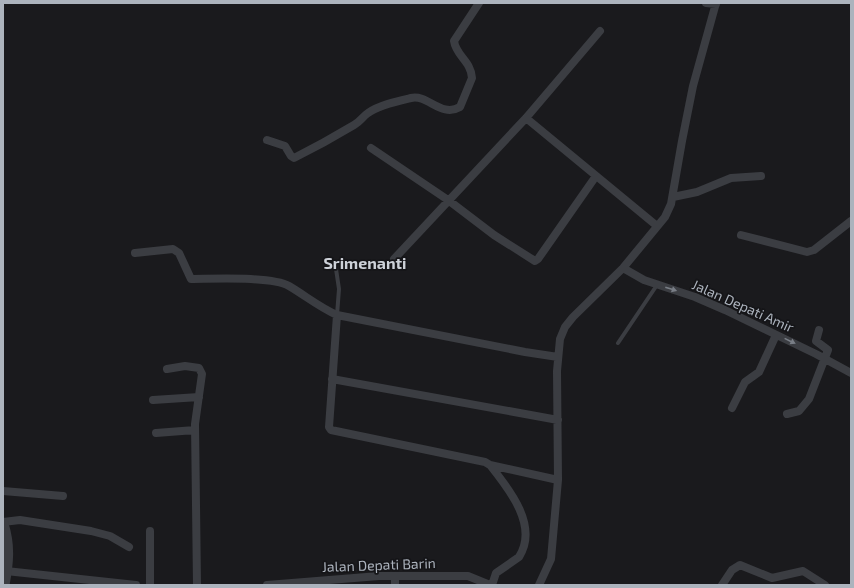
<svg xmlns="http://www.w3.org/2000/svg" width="854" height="588" font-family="'Exo 2',sans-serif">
<rect width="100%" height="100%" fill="#1a1a1d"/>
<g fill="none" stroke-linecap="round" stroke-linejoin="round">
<path stroke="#3b3d42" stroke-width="4" d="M336 269 339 289 337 315
M618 343 657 285"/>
<path stroke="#3b3d42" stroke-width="8" d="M706 3 716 4
M526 118 657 226
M267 140 285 146 291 156 294 158C314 148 334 137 354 125 361 121 362 117 368 113 379 105 398 101 411 98 428 94 441 118 460 107L472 78C471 61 456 56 454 41L479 3
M371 148 448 200 494 235 535 261 538 259 596 176
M673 197 697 192 731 178 761 176
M741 235 807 252 814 250 851 221
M135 253 173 249 179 253 191 279C212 279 272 276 289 286 306 296 319 307 337 315L525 352 558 357
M394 259 526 118 600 31
M623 268 644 280 695 297 725 310 816 354 851 373
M337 315 329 427 331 430 485 462 490 465 558 480
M167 369 185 366 199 368 202 374 195 424 197 585
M332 379 558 420
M153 400 199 397
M732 408 745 382 759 372 776 335
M787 414 799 411 809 399 828 350 816 341 819 330
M156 433 195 430
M490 465C509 489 539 526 519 557L496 573 492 585
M3 491 63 496
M3 522 20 520 91 531 110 536 129 547
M6 571 136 585
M395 576V585
M150 585V531
M267 585 379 576H468L490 585
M539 585 551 559 554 525 558 480 557 371 560 339 565 327 573 317 623 268 665 217 671 204 682 141 693 86 716 3
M722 585 732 570 740 565 772 578 803 571 825 585"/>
<path stroke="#3b3d42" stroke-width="11" d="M3 524C10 546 8 563 4 585"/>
</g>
<defs><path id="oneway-solid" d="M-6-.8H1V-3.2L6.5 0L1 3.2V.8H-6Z"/></defs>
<g fill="#797e86">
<use href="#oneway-solid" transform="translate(671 289) rotate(18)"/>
<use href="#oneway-solid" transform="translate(790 341) rotate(26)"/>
</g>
<g text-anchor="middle" stroke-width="3.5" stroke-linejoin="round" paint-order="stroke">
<g font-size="14" fill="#acb3bd" stroke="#151518">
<text transform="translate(743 306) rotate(24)" y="5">Jalan Depati Amir</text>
<text transform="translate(379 565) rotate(-2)" y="5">Jalan Depati Barin</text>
</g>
<g font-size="16" font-weight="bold" fill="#cdd1d8" stroke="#151518">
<text x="365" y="269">Srimenanti</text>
</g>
</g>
<rect width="854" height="588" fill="none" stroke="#acb3bd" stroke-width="8"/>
</svg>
